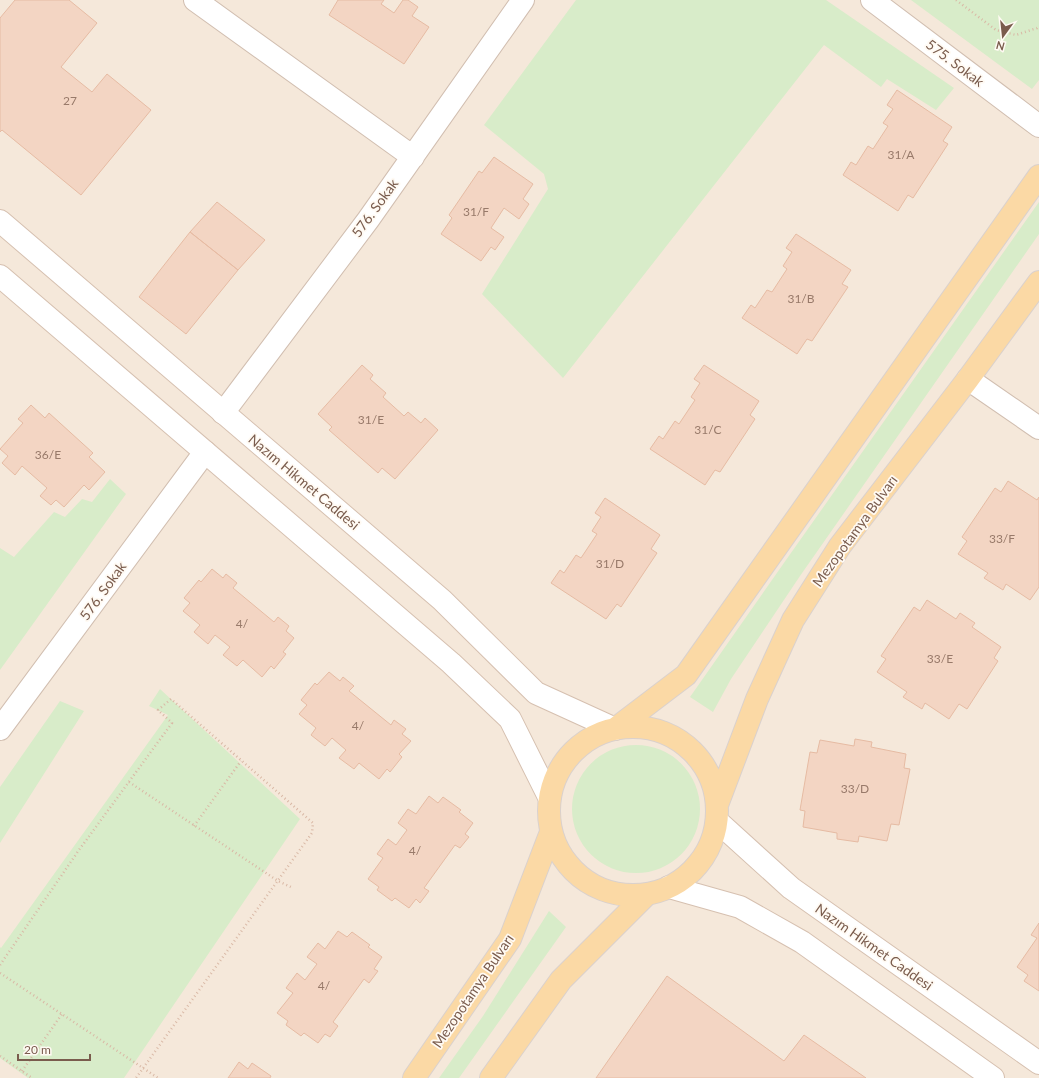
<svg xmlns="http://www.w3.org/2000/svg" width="1039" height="1078" font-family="Lato,sans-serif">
<rect width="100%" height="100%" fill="#fdf6ec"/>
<path fill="#f5e8da" d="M0 0H1039V1078H0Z"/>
<path fill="#d8ecc9" d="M576 0H826L954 88 936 110 887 79 881 87 824 45 563 378 482 294 548 189 544 174 484 125Z
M911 0H1039V80L1032 89Z
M1039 202V234L800 576 731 679 713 712 690 697 786 560Z
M110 479 126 494 0 670V548L14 557 54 512 65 517 82 499 92 502Z
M160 689 300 819 124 1078H28L0 1058V947L1 948 168 715 149 706Z
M60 701 84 711 0 843V787Z
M572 809a64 64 0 1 1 128 0a64 64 0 1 1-128 0Z
M549 911 566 927 459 1078H439L483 1016Z"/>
<path fill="#f3d5c3" stroke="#e6bba3" d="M15 0H69L97 23 61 67 92 92 107 74 151 110 81 195 2 130 0 132V18Z
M338 0H384L381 4 394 13 403 0H408L418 7 412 16 429 27 404 64 329 15Z
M897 90 952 127 943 141 948 144 913 198 908 195 898 211 843 175 851 162 856 165 868 146 873 149 888 126 883 123 893 109 887 105Z
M494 157 533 184 523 199 529 204 519 219 504 208 491 228 504 237 495 250 491 247 481 261 441 234 452 218 449 215 479 171 482 173Z
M217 202 265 240 238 270 190 232Z
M190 232 238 270 186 334 139 297Z
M796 234 851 270 842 284 848 287 812 341 807 339 797 354 742 318 751 305 755 308 767 290 772 292 787 269 783 266 792 252 786 248Z
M362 365 373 375 370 379 386 393 383 397 404 416 408 412 421 423 425 418 438 430 395 479 382 468 378 473 329 430 332 427 318 414Z
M704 365 759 401 750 415 755 419 720 472 715 470 705 485 650 449 659 436 663 439 675 421 679 424 695 400 691 397 700 383 694 379Z
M31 405 45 418 49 413 93 453 89 457 105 472 89 490 84 485 64 507 56 500 51 505 40 496 47 488 22 466 15 475 2 463 8 456 0 449 23 423 18 419Z
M1008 481 1037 500 1039 497V587L1030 600 1006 584 1003 590 984 578 988 573 958 554 967 541 962 537 995 488 1001 492Z
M605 498 660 535 651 549 657 553 621 607 617 604 606 619 551 583 560 570 564 573 576 555 581 558 597 534 592 531 601 517 595 513Z
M212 569 223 578 226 574 237 583 233 588 274 622 278 617 289 626 286 631 294 638 283 652 286 654 274 669 271 666 262 677 243 660 237 666 223 655 230 647 215 635 208 644 194 632 200 625 183 611 190 603 184 598 199 580 201 582Z
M927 600 956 619 960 613 975 623 972 627 1001 647 994 658 998 661 967 709 959 704 949 719 925 703 922 709 903 697 907 692 877 672 886 659 881 656 914 607 920 611Z
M329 672 340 681 343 677 354 686 349 691 391 725 394 720 406 729 402 734 411 741 399 754 402 757 390 772 387 769 379 779 359 763 354 769 339 758 346 750 332 738 325 746 311 735 316 728 299 714 307 705 301 700 315 683 317 685Z
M855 739 872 742 871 747 906 754 904 768 910 769 899 825 891 824 887 841 859 836 858 842 837 839V833L803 827 805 811 800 810 810 752 817 753 820 740 854 746Z
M429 796 438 803 443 797 461 810 459 812 473 823 465 834 469 837 460 848 455 845 424 888 429 891 420 903 416 899 409 908 395 898 392 901 377 890 379 887 368 879 383 858 377 854 388 839 396 845 407 830 398 823 408 809 416 814Z
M1039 923V991L1024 981 1028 975 1017 967 1037 938 1031 935Z
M338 931 347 937 352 932 370 945 368 947 382 957 374 969 378 971 369 983 364 979 333 1022 338 1026 330 1037 325 1034 318 1043 304 1033 301 1036 286 1025 288 1021 277 1013 293 993 286 988 297 973 305 980 317 964 307 957 318 943 325 949Z
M667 976 784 1061 804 1035 866 1078H596Z
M239 1062 248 1069 252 1063 271 1076 270 1078H228Z"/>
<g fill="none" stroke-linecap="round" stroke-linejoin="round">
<g stroke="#d1beb0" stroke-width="24">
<path id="minor" d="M195 0 413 157
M872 0 1039 126
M968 379 1039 428
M223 413 368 220 523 0
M0 729 205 452"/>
</g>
<g stroke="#d6c0b0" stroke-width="24">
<path id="secondary" d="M0 221 442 600 536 693 615 729
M0 276 451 663 510 719 549 797
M717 821 791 888 1039 1063
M669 887 740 907 802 942 993 1078"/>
</g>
<g stroke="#dad1cd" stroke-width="24">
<path id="primary" d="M549 811a84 84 0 1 1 168 0a84 84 0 1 1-168 0Z
M615 729 686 675 1039 176
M717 805 757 699 793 620 840 546 968 379 1039 282
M414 1078 510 939 551 832
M491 1078 561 980 647 894"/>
</g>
<path stroke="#d9b8a5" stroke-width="2.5" stroke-dasharray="1 3" stroke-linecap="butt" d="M956 0 996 30 1016 35 1037 28 1039 26
M129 782 278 881 293 888
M194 826 241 761
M0 965 79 850 172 723 158 710 171 699 313 823 312 833 136 1078
M0 973 158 1078
M0 1056 32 1078
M22 1071 62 1014"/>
<use href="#minor" stroke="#fff" stroke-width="22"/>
<use href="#secondary" stroke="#fff" stroke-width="22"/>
<use href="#primary" stroke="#fbd9a5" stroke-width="22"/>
</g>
<g text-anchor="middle" stroke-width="3.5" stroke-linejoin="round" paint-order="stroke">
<g font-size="12" fill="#987a6a">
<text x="70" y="105">27</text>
<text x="901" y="159">31/A</text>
<text x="476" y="216">31/F</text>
<text x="801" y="303">31/B</text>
<text x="371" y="424">31/E</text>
<text x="708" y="434">31/C</text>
<text x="48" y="459">36/E</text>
<text x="1002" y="543">33/F</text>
<text x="610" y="568">31/D</text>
<text x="242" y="628">4/</text>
<text x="940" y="663">33/E</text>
<text x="358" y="730">4/</text>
<text x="855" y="793">33/D</text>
<text x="415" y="855">4/</text>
<text x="324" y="990">4/</text>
</g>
<g font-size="14" fill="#7a5c4d" stroke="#fffaf3">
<text transform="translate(955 63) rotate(37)" y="5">575. Sokak</text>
<text transform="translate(375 208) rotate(-54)" y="5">576. Sokak</text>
<text transform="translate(304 482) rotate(40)" y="5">Nazım Hikmet Caddesi</text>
<text transform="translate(855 531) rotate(-54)" y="5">Mezopotamya Bulvarı</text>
<text transform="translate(103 591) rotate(-54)" y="5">576. Sokak</text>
<text transform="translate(874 947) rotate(35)" y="5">Nazım Hikmet Caddesi</text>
<text transform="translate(473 991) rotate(-56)" y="5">Mezopotamya Bulvarı</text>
</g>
</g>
<g transform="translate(1003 36) rotate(195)" stroke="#fffaf3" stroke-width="3" paint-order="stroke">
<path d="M0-3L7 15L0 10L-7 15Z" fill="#7a5c4d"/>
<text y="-6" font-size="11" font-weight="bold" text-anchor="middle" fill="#7a5c4d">N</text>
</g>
<path d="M18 1054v6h72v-6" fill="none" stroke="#7a5c4d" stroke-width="2"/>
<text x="24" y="1054" font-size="12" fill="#7a5c4d" stroke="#fffaf3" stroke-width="3" paint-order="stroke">20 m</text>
</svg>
